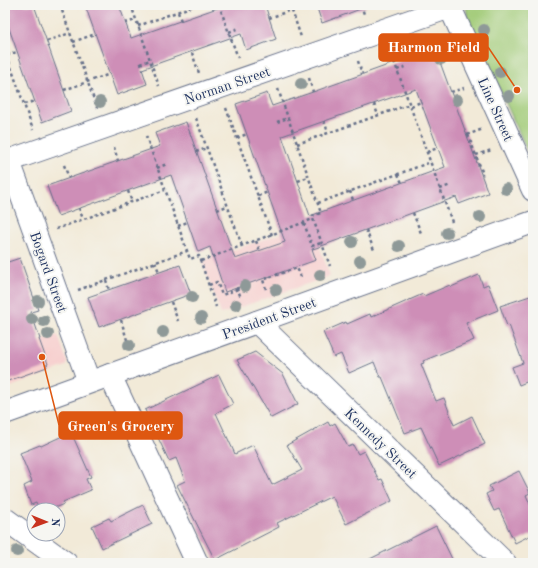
<svg xmlns="http://www.w3.org/2000/svg" width="538" height="568" font-family="'Old Standard TT',serif">
<rect width="100%" height="100%" fill="#f6f6f2"/>
<filter id="ink" filterUnits="userSpaceOnUse"><feTurbulence type="fractalNoise" baseFrequency=".025" numOctaves="2"/><feDisplacementMap in="SourceGraphic" scale="8" xChannelSelector="R" yChannelSelector="G"/><feConvolveMatrix kernelMatrix="1 2 1 2 8 2 1 2 1" color-interpolation-filters="sRGB"/></filter>
<filter id="wash" filterUnits="userSpaceOnUse"><feTurbulence type="fractalNoise" baseFrequency=".012" numOctaves="4" result="noise"/><feDisplacementMap in="SourceGraphic" scale="16" xChannelSelector="R" yChannelSelector="G"/><feGaussianBlur stdDeviation="0.9" result="paint"/><feColorMatrix in="noise" values="0 0 0 0 0 0 0 0 0 0 0 0 0 0 0 0 0 1.4 0 .05"/><feComposite in="paint" operator="in"/></filter>
<g filter="url(#wash)">
<rect width="100%" height="100%" fill="#f2ead8"/>
<path fill="#f7d0cf" d="M311 223 330 276 221 314 202 261Z
M58 335 67 361V365L66 366 5 389V354Z"/>
<path fill="#a1cb77" stroke="#5e7d6a" d="M466 5H533V164L467 16Z"/>
<g id="blocks">
<path fill="#ce8eb7" fill-rule="evenodd" d="M5 5H34L71 111 42 122 5 17Z
M85 5H119L131 38 226 5H265L276 39 246 50 241 34 142 69 147 84 117 95Z
M316 5H365L366 7 322 23Z
M430 35 488 193 459 204 456 197 316 248 312 249 316 260 225 292 210 247 198 252 171 175 58 216 47 186 160 146 155 133 186 122 235 259 285 242 236 104 267 93 272 106 313 92 405 59 400 46ZM416 89 445 167 310 216 282 136Z
M20 258 38 310 31 312 40 339H39L48 364 46 365 47 367 5 382V263Z
M180 265 191 294 99 327 88 297Z
M479 275 483 286 488 284 498 310 466 323 474 340 423 361 424 363 421 364 436 401 444 398 454 425 472 416 485 444 439 466 421 427 405 433 382 377H380L374 362 349 373 341 354 334 357 323 332 346 322 347 324 370 314 371 317 423 294 424 296 450 285 451 287Z
M533 295V384L531 385 529 381 519 385 512 367 523 363 509 325 507 326 500 306Z
M255 352 283 374 298 404 271 418 237 360Z
M219 375 233 404 216 413 235 454 253 445 272 485 302 470 287 445 328 422 330 426 335 423 348 447 353 445 358 454 364 451 379 480 382 479 392 501 346 524 332 496 277 523 279 527 215 560 177 485 185 481 176 458 169 461 145 410Z
M71 432 91 477 86 479 91 490 63 502 64 504 49 510H39L36 503 31 505 24 486 32 482 20 453 40 445 41 446Z
M519 471 530 493 526 495 533 511V534L515 543 499 509 494 511 486 494 492 491 489 486Z
M143 505 152 524 102 548 92 526 109 518 111 521Z
M436 526 454 563H362Z"/>
</g>
</g>
<g filter="url(#ink)">
<use href="#blocks" fill-opacity="0" stroke="#667089" stroke-width="1"/>
<g fill="none" stroke-linecap="round" stroke-linejoin="round">
<g stroke="#667089" stroke-width="24">
<path id="minor" d="M449 5 533 190
M9 161 89 382
M5 162 450 7
M257 322 505 563
M110 375 197 563"/>
</g>
<g stroke="#667089" stroke-width="24">
<path id="tertiary" d="M5 413 533 222"/>
</g>
<g stroke="#667089" stroke-width="24">
<path id="trunk" d="M5 519 66 563"/>
</g>
<path stroke="#667089" stroke-width="2.5" stroke-dasharray="3 3" stroke-linecap="butt" d="M60 5 97 108
M131 5 159 86
M219 5 238 58
M290 5 301 37
M361 5 364 14
M178 12 181 21
M269 18 306 5
M125 23 136 20
M138 26 196 5
M229 32 239 28
M47 41 70 33
M73 42 95 34
M5 50 33 130
M390 50 452 222
M192 53 199 73
M7 55 17 52
M438 56 448 52
M358 61 362 74
M140 64 150 60
M397 70 407 66
M309 78 313 92
M278 89 321 213 312 216 330 266
M64 90 110 74
M451 92 464 88
M24 104 35 101
M374 104 378 115
M411 106 421 102
M226 108 272 235
M196 118 242 246
M324 121 328 132
M277 122 288 118
M467 135 483 129
M468 135 483 174 482 175
M146 136 190 259 199 256 216 307
M237 138 247 134
M297 144 410 104
M114 147 118 161
M196 152 207 148
M427 152 438 148
M476 155 492 150
M64 165 69 178
M157 168 167 164
M398 174 402 183
M298 181 308 177
M440 189 451 185
M128 191 132 202
M350 191 353 200
M258 196 268 192
M318 203 431 162
M79 208 83 219
M217 210 227 206
M413 213 421 233
M304 223 312 246 321 243
M178 226 187 222
M56 229 165 190
M366 230 374 250
M256 241 260 251
M201 261 313 219
M155 262 159 272
M271 276V277L297 268 301 277
M106 280 109 290
M209 285 217 282 222 295 238 289
M237 287 241 298
M266 289 263 280 271 277
M78 290 187 251
M171 302 178 321
M121 320 127 340"/>
<use href="#minor" stroke="#fff" stroke-width="22"/>
<use href="#tertiary" stroke="#fff" stroke-width="22"/>
<use href="#trunk" stroke="#fff" stroke-width="22"/>
</g>
<g fill="#8e9998">
<circle cx="484" cy="30" r="6"/>
<circle cx="441" cy="59" r="6"/>
<circle cx="500" cy="72" r="6"/>
<circle cx="301" cy="84" r="6"/>
<circle cx="509" cy="96" r="6"/>
<circle cx="457" cy="100" r="6"/>
<circle cx="100" cy="102" r="6"/>
<circle cx="506" cy="189" r="6"/>
<circle cx="480" cy="217" r="6"/>
<circle cx="447" cy="233" r="6"/>
<circle cx="352" cy="242" r="6"/>
<circle cx="399" cy="246" r="6"/>
<circle cx="360" cy="261" r="6"/>
<circle cx="320" cy="275" r="6"/>
<circle cx="245" cy="286" r="6"/>
<circle cx="276" cy="290" r="6"/>
<circle cx="192" cy="297" r="6"/>
<circle cx="38" cy="301" r="6"/>
<circle cx="236" cy="305" r="6"/>
<circle cx="201" cy="318" r="6"/>
<circle cx="32" cy="319" r="6"/>
<circle cx="44" cy="321" r="6"/>
<circle cx="163" cy="332" r="6"/>
<circle cx="48" cy="334" r="6"/>
<circle cx="129" cy="345" r="6"/>
<circle cx="17" cy="551" r="6"/>
</g>
</g>
<g text-anchor="middle" stroke-width="4" stroke-linejoin="round" paint-order="stroke">
<g font-size="14" fill="#1b2f5e" stroke="#f6f6f2">
<text transform="translate(227 85) rotate(-19)" y="5">Norman Street</text>
<text transform="translate(496 109) rotate(66)" y="5">Line Street</text>
<text transform="translate(49 272) rotate(70)" y="5">Bogard Street</text>
<text transform="translate(269 318) rotate(-20)" y="5">President Street</text>
<text transform="translate(381 443) rotate(44)" y="5">Kennedy Street</text>
</g>
</g>
<path fill="none" stroke="#de5710" stroke-width="1.5" d="M517 90L488 47M42 357L59 425"/>
<g fill="#de5710" stroke="#f6f6f2" stroke-width="1.5">
<circle cx="517" cy="90" r="4"/>
<circle cx="42" cy="357" r="4"/>
</g>
<g fill="#de5710" stroke="#de5710" stroke-width="1.5">
<rect x="379" y="34" width="109" height="27" rx="4"/>
<rect x="59" y="412" width="123" height="27" rx="4"/>
</g>
<g font-size="15" text-anchor="middle" font-weight="bold" fill="#fff">
<text x="434" y="52">Harmon Field</text>
<text x="121" y="431">Green's Grocery</text>
</g>
<rect width="538" height="568" fill="none" stroke="#f6f6f2" stroke-width="20"/>
<g transform="translate(46 522) rotate(91)"><circle r="19" fill="#f6f6f2" stroke="#9ea6b7"/>
<path d="M0-3L7 15L0 10L-7 15Z" fill="#c8321e"/>
<text y="-6" font-size="11" font-weight="bold" text-anchor="middle" fill="#1b2f5e">N</text>
</g>
</svg>
